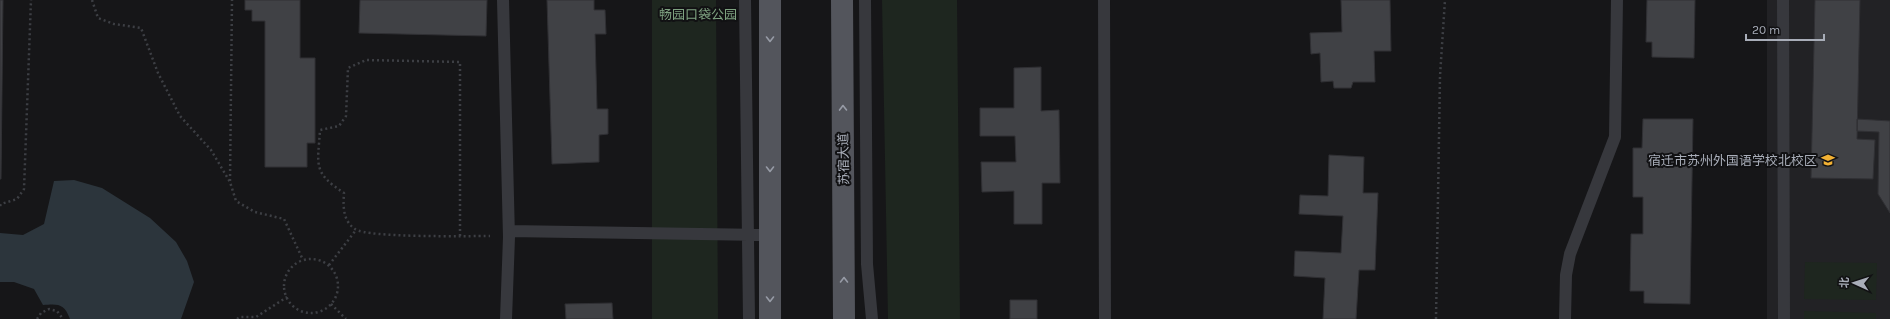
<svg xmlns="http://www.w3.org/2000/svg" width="1890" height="319" font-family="Karla,'Noto Sans SC',sans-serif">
<rect width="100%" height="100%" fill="#161618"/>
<path fill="#222225" d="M1767 0H1890V319H1767Z"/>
<path fill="#1e261f" d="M652 0H716L718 319H652Z
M882 0H957L960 319H888Z
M1805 262 1877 263 1876 300 1804 299Z
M1804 311 1876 313V319H1804Z"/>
<path fill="#2c353c" d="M74 180 102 188 150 218 176 242 187 261 194 282 181 319H70C64 303 58 304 43 305L34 289 14 282H0V233L23 235 44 224 54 181Z"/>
<path fill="#404145" stroke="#303034" d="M0 0H3L1 179H0Z
M245 0H300V58H315V143H307V167H265V21H252V10H245Z
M360 0H487L486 36 359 33Z
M547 0H594V10H605L606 34H595L597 109H608V134L599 135V162L552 164Z
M1341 0H1390L1391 51H1374L1375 82H1353L1351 88H1334L1333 81 1321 82 1320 53 1311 54 1310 33 1342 32Z
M1647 0H1695L1694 58 1652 57V42H1646Z
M1815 0H1860L1857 139 1875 140 1873 179 1811 178Z
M1041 67V111L1059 110 1060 183H1042V224H1014V191L982 192 981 162H1016L1015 136H980V108H1014V68Z
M1643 119H1693L1690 304 1644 303V291H1630L1631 234H1643V197H1633V148H1642Z
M1857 119 1890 121V213L1878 194 1879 132 1857 131Z
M1329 155 1364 157 1363 193H1378L1375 270H1359L1356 319H1323L1325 278 1294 276 1295 251 1341 253 1343 216 1299 214 1300 195 1328 196Z
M1010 300H1037V319H1010Z
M612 303 613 319H566L565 304Z"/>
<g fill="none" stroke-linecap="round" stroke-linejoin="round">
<path stroke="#3d3f44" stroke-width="2.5" stroke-dasharray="2 3" stroke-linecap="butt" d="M92 0 98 18 114 24 141 28 158 73 180 116 211 150 230 182 236 201 255 212 284 219 303 260
M230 181 232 0
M0 206 1 204 17 199 24 189 31 0
M460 236V62L366 60 348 68 346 116 339 126 320 130C318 165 312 172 344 193 343 207 343 221 355 229 367 238 469 236 490 236
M284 286a27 27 0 1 1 54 0a27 27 0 1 1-54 0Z
M329 265 356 230
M331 304 346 319
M37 319 41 313 49 309 57 311 63 319
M237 319 240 317H256L287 297
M1436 319 1440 76 1445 0"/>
<path stroke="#37383d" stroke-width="12" d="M503 0 509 237 506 319
M745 0 749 319
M865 0 867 264 872 319
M1104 0 1105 319
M1783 0 1784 319
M509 231 770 235
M1565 319 1566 275 1570 254 1615 137 1617 0"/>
<path stroke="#53555c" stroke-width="22" d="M770 0V319
M842 0 844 319"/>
</g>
<defs><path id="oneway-chevron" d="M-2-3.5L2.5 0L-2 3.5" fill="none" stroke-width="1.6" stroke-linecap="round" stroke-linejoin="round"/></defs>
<g stroke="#979ba6">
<use href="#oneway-chevron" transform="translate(770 39) rotate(90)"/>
<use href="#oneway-chevron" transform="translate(843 108) rotate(-91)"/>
<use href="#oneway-chevron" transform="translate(770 169) rotate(90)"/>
<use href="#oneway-chevron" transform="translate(844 280) rotate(-90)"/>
<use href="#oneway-chevron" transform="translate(770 299) rotate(90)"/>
</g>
<defs>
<g id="school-bare" transform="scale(1.08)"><path d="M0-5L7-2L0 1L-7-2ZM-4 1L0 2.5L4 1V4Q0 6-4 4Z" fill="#f2b134" stroke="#111113" stroke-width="2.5" paint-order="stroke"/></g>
</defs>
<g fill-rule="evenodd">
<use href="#school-bare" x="1828" y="160"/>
</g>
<g text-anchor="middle" stroke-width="4" stroke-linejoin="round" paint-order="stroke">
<g font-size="13" fill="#7fa381" stroke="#111113">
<text x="698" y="19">畅园口袋公园</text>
</g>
<g font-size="13" fill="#a8adb8" stroke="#111113">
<text transform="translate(843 159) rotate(-91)" y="5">苏宿大道</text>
</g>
<g font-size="13" fill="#a8adb8" stroke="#111113" text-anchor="end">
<text x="1817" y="165">宿迁市苏州外国语学校北校区</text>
</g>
</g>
<g transform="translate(1854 283) rotate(273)" stroke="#111113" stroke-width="3" paint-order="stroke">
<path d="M0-3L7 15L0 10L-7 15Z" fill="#a8adb8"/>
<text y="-6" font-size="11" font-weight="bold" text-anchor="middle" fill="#a8adb8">北</text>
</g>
<path d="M1746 34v6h78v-6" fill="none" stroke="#a8adb8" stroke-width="2"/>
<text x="1752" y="34" font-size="12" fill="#a8adb8" stroke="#111113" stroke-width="3" paint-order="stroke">20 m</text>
</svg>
